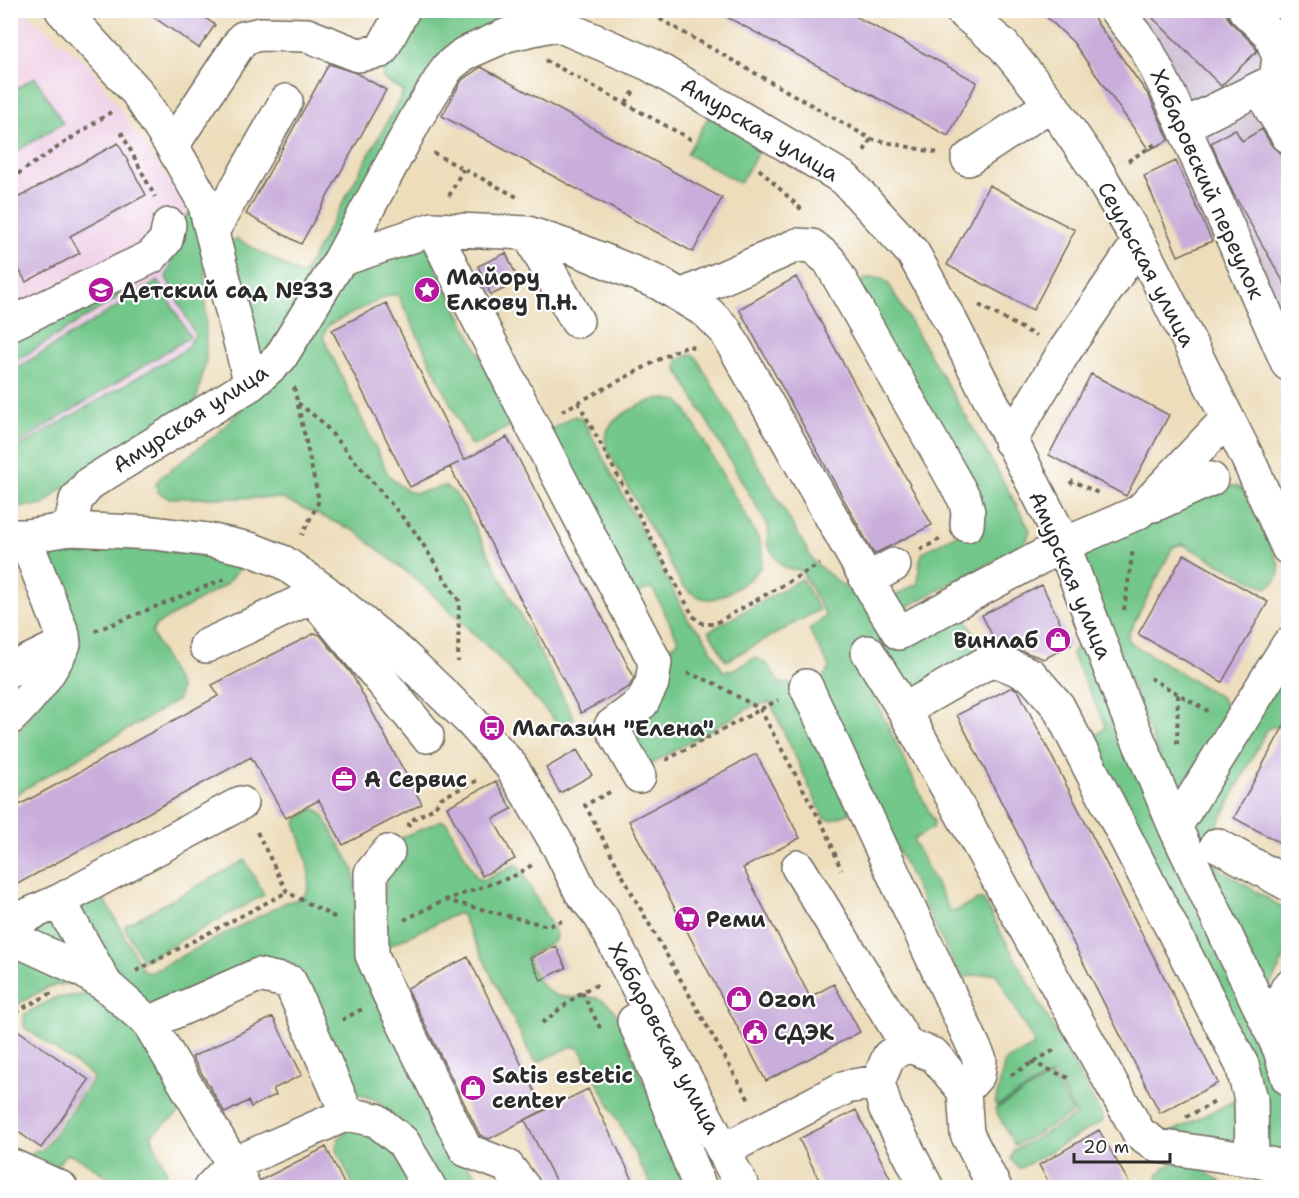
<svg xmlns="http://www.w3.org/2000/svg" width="1299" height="1198" font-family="'Shantell Sans',sans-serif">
<rect width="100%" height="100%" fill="#fff"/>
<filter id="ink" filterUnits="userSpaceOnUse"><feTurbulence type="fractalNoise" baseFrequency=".0167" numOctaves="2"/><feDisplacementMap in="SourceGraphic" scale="12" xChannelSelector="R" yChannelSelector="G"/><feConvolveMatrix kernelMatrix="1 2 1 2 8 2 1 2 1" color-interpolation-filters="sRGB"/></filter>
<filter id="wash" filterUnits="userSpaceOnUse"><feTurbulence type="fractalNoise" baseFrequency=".008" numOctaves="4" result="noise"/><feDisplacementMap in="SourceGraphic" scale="24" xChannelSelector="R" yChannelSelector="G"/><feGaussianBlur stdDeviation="1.35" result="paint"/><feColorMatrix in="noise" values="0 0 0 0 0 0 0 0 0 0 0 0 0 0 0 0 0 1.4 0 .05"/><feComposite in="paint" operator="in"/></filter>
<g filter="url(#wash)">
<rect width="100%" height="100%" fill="#edddbb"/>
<path fill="#efd0e6" d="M24 11 89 65 186 204 197 376 10 499V12Z"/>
<path fill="#cdbed2" d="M1125 11H1288V346Z"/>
<path fill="#73c78b" stroke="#4f795b" stroke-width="1.5" d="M413 11H553L483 36 265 362 259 352 229 242 237 239 300 274 304 273 403 93 400 89 383 79 382 64Z
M35 77 63 123 11 155V92Z
M709 116 762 146 740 183 687 154Z
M194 210 205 241 206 360 195 405 76 480 56 493 44 505 11 507 10 452 186 349 195 335 166 277C179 253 167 225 194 210Z
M425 244 514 424 475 445 470 444 398 295H389L328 325 323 337 388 474C412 499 412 494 444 486L455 493 464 507 574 718 568 722 557 723 500 659 424 586 355 531 280 498H168L158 492 156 484 160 478 217 434 276 373 345 272Z
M865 278H880L888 283 997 470 1030 530 1026 542 1009 553 899 611 893 597 918 583 920 560 923 552 972 526 858 287Z
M158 281 190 337 11 448V372Z
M117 288 121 290 117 298 11 364V335Z
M692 354 696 357 814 562 859 599 879 612 960 618 967 620 979 647V653L908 694 856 660 934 822 933 828 914 839V842L950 911 953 912 978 900H983L1103 1118V1121L1021 1168H1018L1011 1159 1013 1151 1075 1116V1113L1055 1075 1052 1074 997 1106 995 1104 1005 1061 1033 1046 1034 1043 997 975 994 973 964 977 959 975 817 685 830 668 809 630 826 616 802 572 796 569C782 574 774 554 767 544L769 528 677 369 678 360Z
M660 398 678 401 685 408 760 542C762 549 764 558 761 565 757 577 724 598 711 599 700 600 689 592 682 585L607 449C606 444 604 439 606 434 612 415 643 403 660 398Z
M574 416 581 418 587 427 689 621 702 633 723 671H730L755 658C768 662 773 672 779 683L795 684 855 811 832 820 824 818 770 702 760 705 756 704 644 768 622 731 660 653 677 643 678 640 653 589 650 588 629 598 550 430Z
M1220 486H1236L1243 490 1279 564C1280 575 1276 584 1266 588L1182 544 1173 547 1128 635 1129 641 1137 647 1222 698 1227 709 1225 715 1179 793 1173 791 1083 563 1088 550Z
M94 541 240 561 241 567 225 585 156 625 152 633 180 688 178 700 11 797V742L63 669 45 568 57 550Z
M802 579 819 610 726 661 709 631Z
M1085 644 1288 1091V1153L1269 1151 1092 738 1104 729 1105 724 1072 655 1074 649Z
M1288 663V732L1276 726 1267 729 1212 836 1215 862 1221 870 1288 911V951L1269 987 1264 986 1192 830Z
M313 809H317L323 815 354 870 359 938 452 1149 487 1187H439L409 1139 376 1100 352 1092 289 967 154 1014 121 988 80 907 101 893 143 970 149 973 287 902C291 901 297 900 301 898 320 887 300 841 296 824L297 819Z
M441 820 447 823 477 878 484 880 514 865H518L556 934 555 941 529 955C527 962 531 966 534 973 557 1016 584 985 608 1004 611 1006 614 1011 617 1015L685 1187H652L581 1050 573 1046 538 1062 533 1059 461 914H456L386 947 378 931 391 852 401 838Z
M245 860 264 895 143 961 124 926Z
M47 915 85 960 13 928Z
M11 945 73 978 71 983 48 987 11 1008Z
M103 993 141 1022 182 1106 178 1114 152 1134V1138L167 1173 165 1177C156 1180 147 1185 138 1186 110 1189 92 1159 66 1154L52 1171 27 1161 35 1150H43L93 1079 91 1075 24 1027V1015L54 998Z
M1052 1076 1073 1113 1015 1146 995 1109Z
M1242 1097 1247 1146 1163 1136Z
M353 1125 380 1131 418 1187H354L336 1149 338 1139Z
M1190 1161 1228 1187 1155 1188C1158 1164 1169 1164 1190 1161Z"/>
<g id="blocks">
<path fill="#c9addb" d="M143 10H194L215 25 199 48Z
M714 10H844L977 82 948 136Z
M1039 10H1088L1149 96 1169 140 1149 150 1073 42Z
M1145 10H1227V16L1232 23 1254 45 1257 51 1221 86Z
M1273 10H1288V19L1285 23Z
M329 64 356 73 386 90 301 244 246 214Z
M481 67 722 198 693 252 442 116 462 80Z
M1235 129 1242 141 1262 129 1272 146 1280 153 1288 155V290L1233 193 1211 143Z
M118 143 146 195 70 236 80 253 26 282 10 253V202Z
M1176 161 1212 241 1178 256 1144 176Z
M989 185 1075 230 1033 310 947 265Z
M506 253 519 282 491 295 478 266Z
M796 277 932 525 874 554 739 309Z
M386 303 464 460 507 437 634 677 629 687 581 713 450 467 460 462 410 487 332 330Z
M1091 374 1169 415 1126 496 1049 455Z
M1184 554 1268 602 1222 682 1138 634Z
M1042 585 1071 645 1044 659 995 641 982 615Z
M315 633 320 635 351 673 422 804 343 845 319 800 286 818 251 757 10 888V810L218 696 212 685Z
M1012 687 1018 690 1218 1083 1160 1113 957 715Z
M1288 718V847L1234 818Z
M577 750 592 775 560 793 546 768Z
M756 754 800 838 743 868 810 997 834 984 860 1032 766 1081 629 821Z
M496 781 512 809 493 819 515 859 482 876 447 807Z
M556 946 566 968 541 980 530 958Z
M468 957 544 1110 489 1139 480 1135 407 988Z
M273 1017 302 1075 273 1089 276 1095 251 1107 248 1101 225 1113 192 1057Z
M10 1025 89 1080 41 1148 10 1126Z
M588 1089 637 1188H559L525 1120Z
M856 1110 895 1188H823L799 1139Z
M1099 1130 1132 1188H1052L1039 1165Z
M326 1147 346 1188H262L261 1180Z"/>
</g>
</g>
<g filter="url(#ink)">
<use href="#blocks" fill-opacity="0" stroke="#6f695d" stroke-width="1.5"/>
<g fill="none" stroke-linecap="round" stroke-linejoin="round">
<g stroke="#6f695d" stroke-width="36">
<path id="minor" d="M62 10 137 92 172 146 204 202 251 384
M961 10 1003 45 1051 104 1096 169 1139 242 1248 459 1288 548
M1116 10 1146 48 1171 98 1288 364
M1288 75 1276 80 1270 107 1288 136
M1183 126 1276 80 1279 57 1270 34 1245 10
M172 146 243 38 261 34 307 35 358 55 381 51 403 10
M968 159 1051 104
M433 229 533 427 655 662 652 683 642 703 611 726 639 776
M213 230 286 101
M528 233 577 321
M340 260 433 229 528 233 578 250 659 283 707 312 725 330 881 604 899 633 1063 545 1139 512 1227 419
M681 296 797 245 812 246 829 260 965 500 968 512 967 525
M10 324 151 257 166 240 169 225
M1010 441 1064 352 1139 242
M1154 505 1211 479
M70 529 76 500 90 483 251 384 280 358 340 260 417 117 448 67 464 54 507 35 556 24 649 64 845 179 913 253 951 322 1060 536 1125 708 1175 827 1280 1050 1288 1078
M867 580 894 565
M313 597 427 736
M206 646 324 591
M868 652 904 710 1139 1133 1158 1146 1252 1160 1279 1166 1288 1165
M10 670 64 644 63 635 28 546 27 536
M806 686 980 1060 978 1075 964 1091 967 1134 995 1188
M904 710 993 659 1031 675 1058 706 1242 1065 1251 1099 1252 1160
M10 718C33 696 51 673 64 644
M1175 827 1288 645
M1217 845 1288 884
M388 852 371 873 372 955 389 994 466 1150 507 1166 524 1188
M798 867 907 1045
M59 901 106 985
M10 923 59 901 241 803
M10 937 82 970 107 986 149 1023 233 1164 244 1188
M149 1023 258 975 290 982 347 1114 233 1164 210 1188
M1269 1028 1288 987
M347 1114 376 1120 403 1142 430 1188
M724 1150 846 1087 878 1082
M10 1165 61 1188
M927 1188 885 1107 878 1082 889 1056 907 1045 934 1055 964 1091"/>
</g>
<g stroke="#6f695d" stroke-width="36">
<path id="major" d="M10 536H27L70 529 154 533 209 540 250 549 283 562 324 591 401 654 471 721 511 766 559 847 581 892 601 917 743 1188
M634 1021 646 1047 700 1188"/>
</g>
<path stroke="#6f695d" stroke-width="4" stroke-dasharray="4.5 4.5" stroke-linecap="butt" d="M457 10 467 16
M644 10 871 139 938 153
M545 60 694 141
M626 103 634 91
M121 132 155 197
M864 151 871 139
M433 153 519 198
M1128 161 1157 143
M759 169 804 212
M10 179 111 112
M449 196 463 169
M979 305 1036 336
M294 387 319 501 302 535
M578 402 693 616 703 624H714L820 564
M298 403 322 422 415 532 459 601 458 662
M562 411 679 349 689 345 694 348
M1070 484 1073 481 1098 493
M920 550 940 539
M1124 610 1133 549
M95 631 227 578
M687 673 712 682 760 709 828 835 841 870
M1150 678 1208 711
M561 731 580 728
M1177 744 1178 694
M666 760 778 700
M610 792 585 805 635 899 750 1102
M408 827 410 821 434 808 441 798 480 779
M257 832 287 892 338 919
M445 900 548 926 562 921
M404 920 445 900 514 876 532 865
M136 971 287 892
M582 992 601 1030
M10 1019 15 1012 52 993
M342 1020 362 1009
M542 1023 582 992 599 984
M1031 1062 1071 1079
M1011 1075 1056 1049
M1186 1117 1217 1101"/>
<use href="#minor" stroke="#fff" stroke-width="33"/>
<use href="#major" stroke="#fff" stroke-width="33"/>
</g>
</g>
<defs>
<g id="school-disc" transform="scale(1.35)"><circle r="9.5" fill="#b5179e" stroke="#fff"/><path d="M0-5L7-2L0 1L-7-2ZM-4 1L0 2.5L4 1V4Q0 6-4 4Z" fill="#fff"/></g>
<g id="sight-disc" transform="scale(1.35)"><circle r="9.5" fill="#b5179e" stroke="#fff"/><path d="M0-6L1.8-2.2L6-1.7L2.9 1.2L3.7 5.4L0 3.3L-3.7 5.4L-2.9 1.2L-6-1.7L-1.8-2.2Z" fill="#fff"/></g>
<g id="shop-disc" transform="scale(1.35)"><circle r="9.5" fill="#b5179e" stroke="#fff"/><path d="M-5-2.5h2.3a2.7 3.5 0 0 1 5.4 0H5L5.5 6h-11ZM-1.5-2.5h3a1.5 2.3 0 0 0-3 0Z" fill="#fff"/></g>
<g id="bus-disc" transform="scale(1.35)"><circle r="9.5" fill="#b5179e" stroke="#fff"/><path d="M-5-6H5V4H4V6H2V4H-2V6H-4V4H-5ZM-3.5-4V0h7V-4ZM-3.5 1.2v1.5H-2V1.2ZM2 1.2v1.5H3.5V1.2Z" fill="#fff"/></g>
<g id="office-disc" transform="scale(1.35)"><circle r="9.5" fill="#b5179e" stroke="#fff"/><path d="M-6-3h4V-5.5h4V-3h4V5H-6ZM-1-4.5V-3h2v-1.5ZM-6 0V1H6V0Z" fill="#fff"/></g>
<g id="supermarket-disc" transform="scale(1.35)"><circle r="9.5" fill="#b5179e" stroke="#fff"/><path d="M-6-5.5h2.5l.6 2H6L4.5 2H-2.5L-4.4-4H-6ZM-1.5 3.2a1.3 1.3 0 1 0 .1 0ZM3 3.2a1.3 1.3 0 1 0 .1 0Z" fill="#fff"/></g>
<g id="civic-disc" transform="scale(1.35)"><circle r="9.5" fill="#b5179e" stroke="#fff"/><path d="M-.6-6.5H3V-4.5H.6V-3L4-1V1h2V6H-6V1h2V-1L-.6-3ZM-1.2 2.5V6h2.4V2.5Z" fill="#fff"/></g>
</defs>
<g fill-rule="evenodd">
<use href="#school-disc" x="101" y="290"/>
<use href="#sight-disc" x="427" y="290"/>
<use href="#shop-disc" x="1058" y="640"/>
<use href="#bus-disc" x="492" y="728"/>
<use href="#office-disc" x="344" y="779"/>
<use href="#supermarket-disc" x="687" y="919"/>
<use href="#shop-disc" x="739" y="999"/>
<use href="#civic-disc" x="755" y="1032"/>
<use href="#shop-disc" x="473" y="1088"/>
</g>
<g text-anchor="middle" stroke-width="4.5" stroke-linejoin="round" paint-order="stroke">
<g font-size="22" fill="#2b2b2b" stroke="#fff">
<text transform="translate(760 129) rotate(31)" y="8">Амурская улица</text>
<text transform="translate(1208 184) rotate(66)" y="8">Хабаровский переулок</text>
<text transform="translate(1147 264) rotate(62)" y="8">Сеульская улица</text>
<text transform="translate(190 418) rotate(-33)" y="8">Амурская улица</text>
<text transform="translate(1071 575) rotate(67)" y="8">Амурская улица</text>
<text transform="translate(665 1038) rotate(62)" y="8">Хабаровская улица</text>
</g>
<g font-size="22" font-weight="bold" fill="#2b2b2b" stroke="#fff" text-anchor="start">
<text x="446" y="285">Майору<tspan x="446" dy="25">Елкову П.Н.</tspan></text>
<text x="120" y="298">Детский сад №33</text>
<text x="1038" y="648" text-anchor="end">Винлаб</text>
<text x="512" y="736">Магазин "Елена"</text>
<text x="364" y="787">А Сервис</text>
<text x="706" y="927">Реми</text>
<text x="758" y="1007">Ozon</text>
<text x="774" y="1040">СДЭК</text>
<text x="492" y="1083">Satis estetic<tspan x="492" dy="25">center</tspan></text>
</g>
</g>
<rect width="1299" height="1198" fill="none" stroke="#fff" stroke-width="36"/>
<path d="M1074 1153v9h96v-9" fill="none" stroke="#2b2b2b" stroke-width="3"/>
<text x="1083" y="1153" font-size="18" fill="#2b2b2b" stroke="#ffffff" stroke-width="4.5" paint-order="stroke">20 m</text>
</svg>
